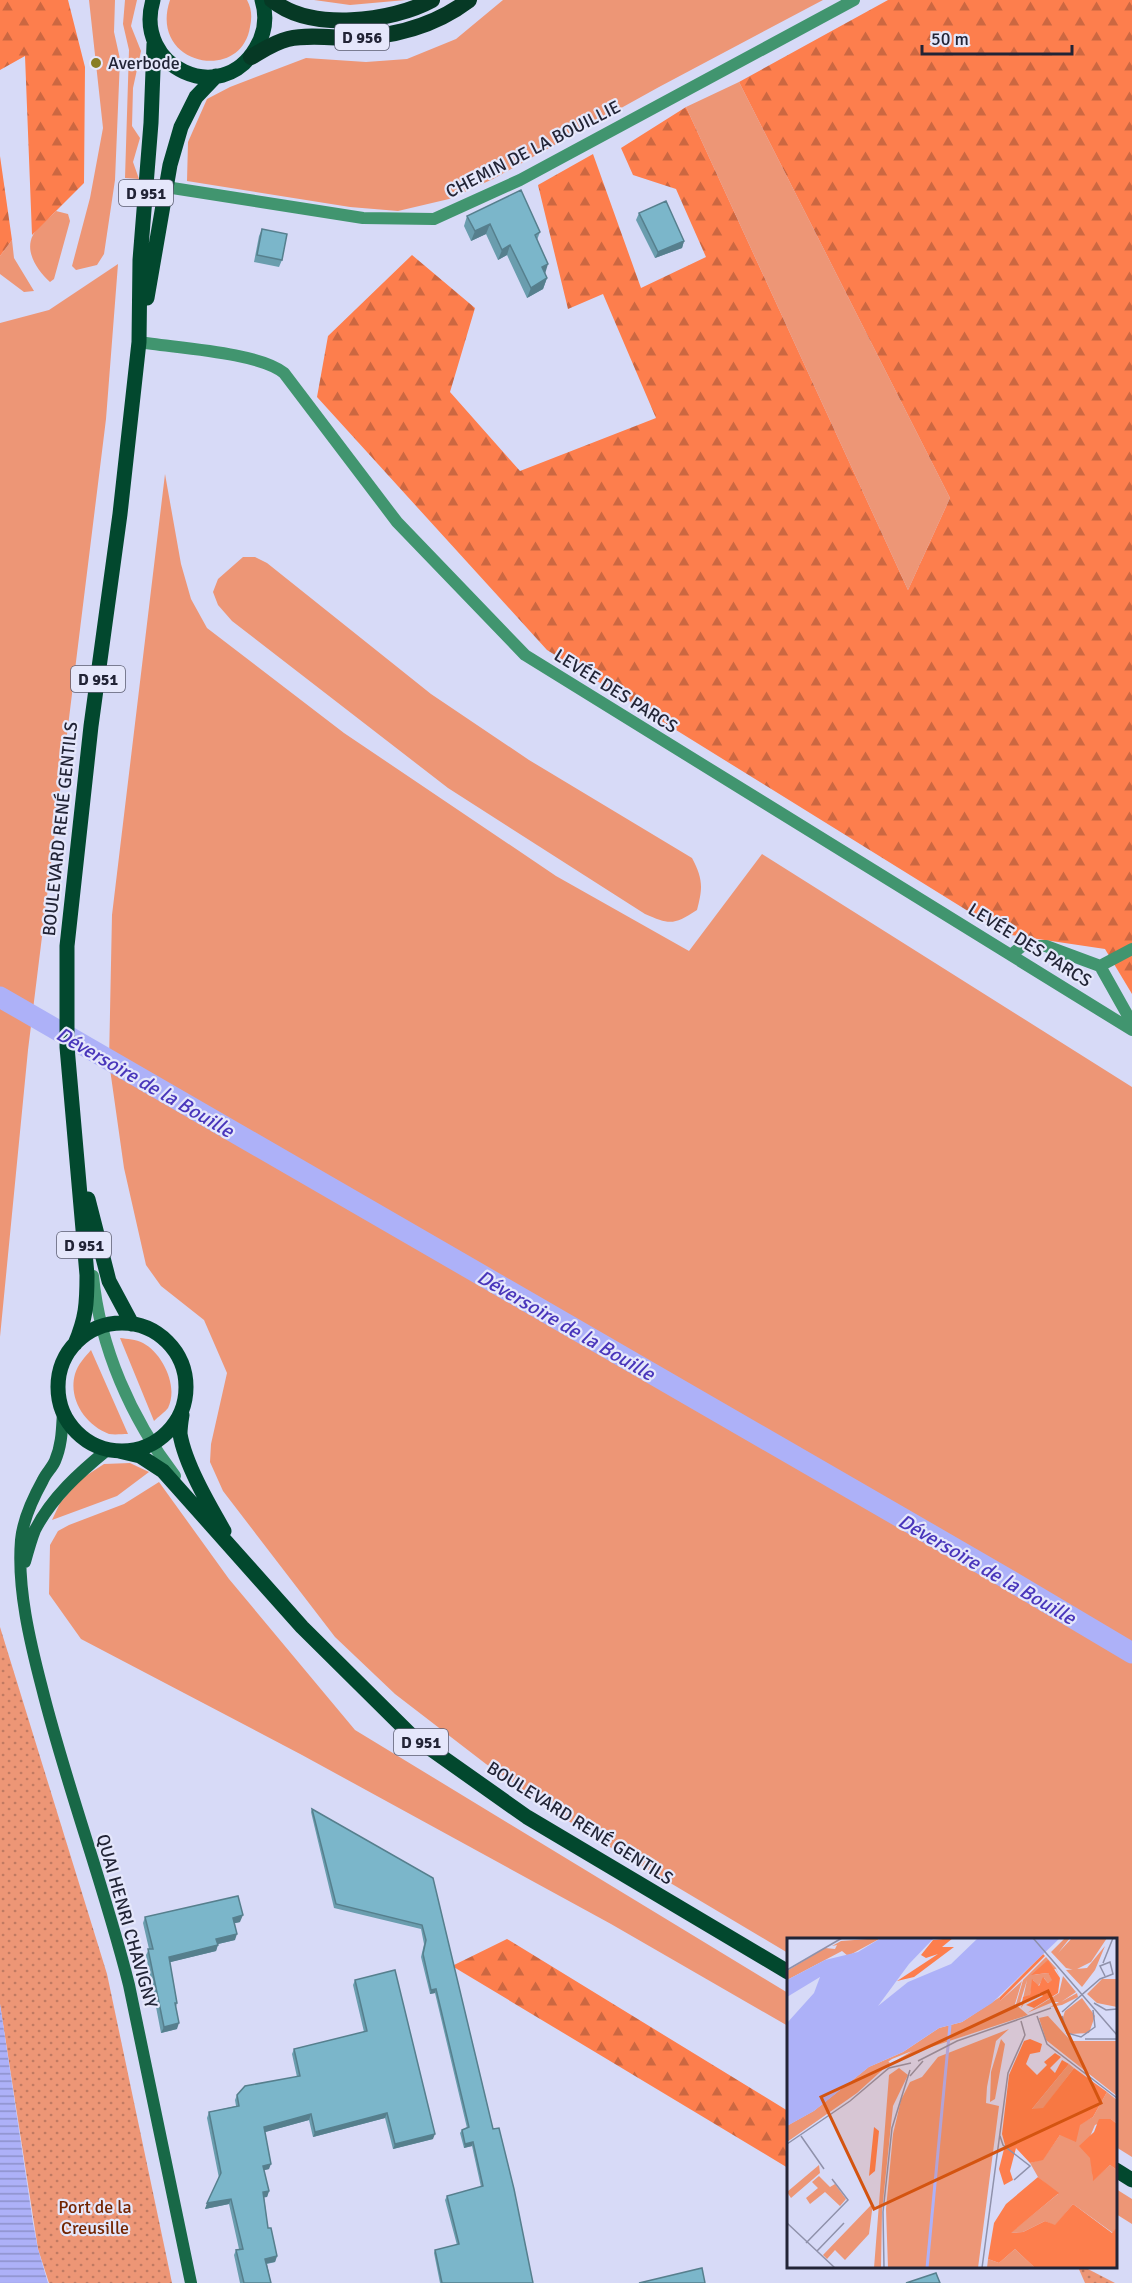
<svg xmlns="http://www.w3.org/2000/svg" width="1132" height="2283" font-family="Signika,sans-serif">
<defs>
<pattern id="forest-firs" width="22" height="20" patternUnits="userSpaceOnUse" patternTransform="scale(1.5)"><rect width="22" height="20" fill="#fd7e4d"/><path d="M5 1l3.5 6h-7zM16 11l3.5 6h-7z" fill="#cc6741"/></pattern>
<pattern id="park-dots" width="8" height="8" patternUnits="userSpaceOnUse" patternTransform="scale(1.5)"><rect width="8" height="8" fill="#ed9676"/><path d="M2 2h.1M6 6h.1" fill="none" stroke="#c07a62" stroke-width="1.8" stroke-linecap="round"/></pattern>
<pattern id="water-rules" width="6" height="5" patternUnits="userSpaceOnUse" patternTransform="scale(1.5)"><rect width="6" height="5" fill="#adb1f8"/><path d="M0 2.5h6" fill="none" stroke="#8c90ca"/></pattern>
</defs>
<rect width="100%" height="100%" fill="#d7daf7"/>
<path fill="#ed9676" d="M89 0H115L114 32 120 59 115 180 104 254 97 265 76 270 72 266 90 198 103 128Z
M125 0H137L131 26 141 51 133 88 132 126 140 138 133 162 139 179 125 178 129 50 123 24Z
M170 0H247C252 9 252 18 250 27 241 84 148 65 170 0Z
M314 0H406L350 5Z
M503 0H823L659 87 493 179 449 199 398 211 350 207 187 181 188 142 207 99 230 87 306 58 366 62 407 59 456 39Z
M739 82 950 498 908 590 686 107Z
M56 211 68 214 70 221 54 279 50 282C38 271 24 252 33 235 37 226 50 218 56 211Z
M12 240 14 258 34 291 24 292 0 274V256Z
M118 264 106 419 28 1050 0 1337V323L49 310Z
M165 474 181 564 191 599 207 628 344 733 556 876 689 951 762 854 1132 1087V2157L1116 2147V1940H788V1953L583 1831 486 1764 395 1694 335 1637 223 1491 210 1462 211 1444 227 1373 204 1320 161 1286 146 1265 124 1168 109 1062 112 915Z
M243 557H255L267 563 431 694 529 760 692 858C703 879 703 887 697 910 674 925 670 925 645 914L448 788 232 621 218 605 213 592 218 579Z
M120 1338C127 1339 136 1339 143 1343 162 1353 179 1386 168 1408 165 1412 158 1417 154 1421Z
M91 1350 128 1434C122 1434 115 1435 109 1434 85 1425 68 1399 75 1374 78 1364 85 1357 91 1350Z
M130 1463 149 1472 117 1496 52 1520 60 1503 81 1479 104 1464Z
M159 1482 229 1579 355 1730 788 1993V2026L611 1924 302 1755 81 1639 49 1594 50 1545 58 1531 69 1525 124 1504Z
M1116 2189 1132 2199V2224L1116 2214Z"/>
<path fill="url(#forest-firs)" d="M0 0H68L85 67 84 183 32 235 25 56 0 70Z
M888 0H1132V994L1105 949 1005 934 547 650 317 397 328 336 412 255 475 308 450 392 520 471 656 418 603 294 568 309 538 185 593 154 641 288 706 257 676 189 633 175 621 148 686 107 908 590 950 498 739 82Z
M0 156 12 240 0 256Z
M507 1939 788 2111V2168L452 1966Z"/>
<path fill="url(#park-dots)" d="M0 1627 107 1974 172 2283H49L38 2249 0 2004Z
M1078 2267H1084L1115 2283H1085Z"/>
<path fill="url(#water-rules)" d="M0 2004 33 2223 38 2249 48 2283H0Z"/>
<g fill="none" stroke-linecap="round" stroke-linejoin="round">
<path stroke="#adb1f8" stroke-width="21" d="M0 997 1011 1581 1132 1653"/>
<path stroke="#41956f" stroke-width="12" d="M166 187 363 218 434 219 520 180 854 0
M139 342C175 348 258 352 284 373L397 522 525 655 1132 1030
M1011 955 1022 946H1046L1100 966 1132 949
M1100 966 1132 1023
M93 1276C100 1348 131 1418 175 1476"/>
<path stroke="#186847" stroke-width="12" d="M63 1412C62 1428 62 1445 55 1461 52 1468 46 1473 43 1480 33 1498 23 1519 21 1540 17 1588 30 1642 42 1688 67 1788 104 1885 129 1985L191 2283
M25 1562C28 1551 31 1540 35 1530 52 1497 79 1473 107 1450"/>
<path stroke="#02482e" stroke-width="15" d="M153 0C133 67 221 108 256 48 265 33 267 16 262 0
M147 298 170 165 181 127 196 97 216 76
M88 1199 109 1281 132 1324
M58 1387a64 64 0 1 1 128 0a64 64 0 1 1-128 0Z
M75 1344C86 1318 87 1304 87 1275L67 1047V946L91 726 120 514 139 342 140 260 151 123 154 44
M182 1415C181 1421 180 1428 180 1434 185 1464 209 1505 224 1531
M119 1451 140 1456 163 1471 302 1627 411 1735 527 1817 788 1972
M1116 2170 1132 2180"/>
<path stroke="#063925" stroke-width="16" d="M272 0C310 32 392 22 432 0
M251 57C263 50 275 42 288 39 306 35 325 37 343 38 389 38 432 28 469 0"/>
</g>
<path fill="#6a9dae" d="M639 213 684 241 682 248 655 258 636 220Z
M467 216 540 232 537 240 545 273 547 278 543 289 527 298 507 255 498 260 486 234 471 241 464 226Z
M262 229 282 260 279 267 254 262 259 236Z
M312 1809 433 1878 493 2129 533 2283H440L434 2253 435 2250 457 2245 445 2200 447 2196 481 2187 472 2146 464 2148 460 2133 462 2130 467 2128 435 1993 430 1994 421 1957 424 1944 421 1929 334 1908 311 1812Z
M145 1917 240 1922 235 1923V1940L218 1944 216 1951 170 1962 177 2003 176 2007 177 2029 161 2033 146 1955 149 1949 143 1923Z
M355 1980 433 2139 393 2149 385 2118 313 2137 309 2120 265 2132 269 2169 264 2170 269 2191 267 2197H264L268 2228 277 2256 275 2262 267 2264 271 2283H240L234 2255 236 2250 239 2249 229 2204 205 2209 219 2178 207 2118 209 2112 236 2106 235 2100 237 2095 297 2077 292 2054 294 2049 364 2032 353 1985Z"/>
<path fill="#567f8d" d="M490 224 486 234 471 241 475 231Z
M684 241 682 248 655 258 658 252Z
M510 245 507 255 498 260 502 250Z
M548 264 545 274 542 267Z
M547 278 543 289 527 298 531 288Z
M243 1915 240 1922 231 1924 233 1918Z
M237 1934 235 1940 214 1945 216 1939Z
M218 1945 216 1951 167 1963 169 1957Z
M436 1989 435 1993 430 1994 431 1990Z
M179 2023 177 2029 161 2033 164 2027Z
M387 2113 385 2118 313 2137 315 2132Z
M311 2114 309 2120 262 2133 264 2127Z
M435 2134 433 2139 393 2149 395 2144Z
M473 2142 472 2146 464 2148 465 2144Z
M271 2164 269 2169 261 2171 263 2166Z
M269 2191 267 2197 261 2198 263 2192Z
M231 2199 229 2204 205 2209 207 2203Z
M277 2256 275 2262 263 2264 265 2259Z"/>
<path fill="#7bb6ca" stroke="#567f8d" stroke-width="1.5" d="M521 190 540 232 535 235 548 264 542 267 547 278 531 288 510 245 502 250 490 224 475 231 467 216Z
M666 201 684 241 658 252 639 213Z
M262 229 287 234 282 260 257 255Z
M312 1809 433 1878 493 2129 499 2128 514 2189 533 2283H442L435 2250 459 2244 447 2196 483 2186 473 2142 465 2144 462 2130 469 2127 436 1989 431 1990 423 1954 426 1940 422 1925 336 1904Z
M238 1896 243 1915 233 1918 237 1934 216 1939 218 1945 169 1957 177 2003H175L179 2023 164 2027 148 1949H153L145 1917Z
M395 1970 435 2134 395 2144 387 2113 315 2132 311 2114 264 2127 271 2164 263 2166 269 2191 263 2192 268 2228H271L277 2256 265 2259 271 2283H244L236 2250 243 2249 231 2199 207 2203 221 2173 209 2112 239 2106 237 2095 245 2086 300 2076 294 2049 367 2031 355 1980Z
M702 2268 705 2283H639Z
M936 2273 940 2283H906Z"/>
<circle fill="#897d23" stroke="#e5e7fb" stroke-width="2" cx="96" cy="63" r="6"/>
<g text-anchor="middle" stroke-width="4.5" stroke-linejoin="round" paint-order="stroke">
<g fill="#e5e7fb" stroke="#5c5e71" stroke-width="1.5">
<rect x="335" y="24" width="54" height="26" rx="4.5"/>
<rect x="119" y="180" width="54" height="26" rx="4.5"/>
<rect x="71" y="666" width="54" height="26" rx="4.5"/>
<rect x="57" y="1232" width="54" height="26" rx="4.5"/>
<rect x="394" y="1729" width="54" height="26" rx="4.5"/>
</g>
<g font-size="16" font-weight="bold" fill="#222436">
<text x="362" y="43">D 956</text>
<text x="146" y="199">D 951</text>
<text x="98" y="685">D 951</text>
<text x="84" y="1251">D 951</text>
<text x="421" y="1748">D 951</text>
</g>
<g font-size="18" fill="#222436" stroke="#e5e7fb" text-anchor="start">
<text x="108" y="69">Averbode</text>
</g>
<g font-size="18" fill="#222436" stroke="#e5e7fb">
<text transform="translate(533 149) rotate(-27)" y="6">CHEMIN DE LA BOUILLIE</text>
<text transform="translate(616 691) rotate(32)" y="6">LEVÉE DES PARCS</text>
<text transform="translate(60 829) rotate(-84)" y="6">BOULEVARD RENÉ GENTILS</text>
<text transform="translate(1030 945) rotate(32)" y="6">LEVÉE DES PARCS</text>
<text transform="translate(580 1823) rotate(32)" y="6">BOULEVARD RENÉ GENTILS</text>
<text transform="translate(127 1921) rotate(74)" y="6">QUAI HENRI CHAVIGNY</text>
</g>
<g font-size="18" fill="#722400" stroke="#e5e7fb">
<text x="95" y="2213">Port de la<tspan x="95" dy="21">Creusille</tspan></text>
</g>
<g font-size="20" font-style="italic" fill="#4936bb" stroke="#e5e7fb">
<text transform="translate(145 1082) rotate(30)" y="7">Déversoire de la Bouille</text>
<text transform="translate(566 1325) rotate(30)" y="7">Déversoire de la Bouille</text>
<text transform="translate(987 1569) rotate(30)" y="7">Déversoire de la Bouille</text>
</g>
</g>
<g transform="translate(787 1938)">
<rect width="330" height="330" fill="#d7daf7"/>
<path d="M94 0 61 18 55 13 0 42V33L38 10 48 11 50 7 45 8 54 3ZM278 0H283L271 15 285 0H320L304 24 288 32 279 30 264 14ZM318 8 308 32 295 49 279 32 300 30ZM259 19 269 30 273 40 269 31 245 37 261 35 266 42 261 45 257 40 251 48 246 42 243 57 234 70 240 42 232 68 229 66 236 42ZM276 38 289 54 274 64 290 55 291 59 275 67 263 69 272 64H266L240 75 272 55ZM315 41H330V69L310 65 300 56ZM235 43 228 66 241 77 132 113 85 137 125 113 105 121 0 193V188L27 173 82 129 116 114 152 90 175 84 213 59V63ZM295 60 308 78 302 95 283 96 275 82 278 73ZM261 78 284 103H330V158L259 102 252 80ZM222 91 209 103 200 149 199 165 212 168 191 330H101L99 271 106 196 114 162 123 144 135 139 151 119ZM214 101 218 106 208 161 203 164 204 134ZM282 126 287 130 256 171H245ZM112 130 121 137 106 168 95 273 94 330H87L102 137ZM320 154 330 162V186L324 181 308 187 302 201 306 242 323 227 330 232V289L326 295 286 266 268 288 258 283 236 294 223 295 271 256 251 239 243 225 256 221 273 197 306 179ZM228 311 248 330H200L201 321 212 325Z" fill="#ed9676"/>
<path d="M166 0 155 9H167L127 39 110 43 151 16 139 20 134 17 146 2ZM256 16 258 18 213 63V59ZM261 22 273 40 271 55 247 70 239 67 256 58 253 55 235 65 236 59 243 57 245 41 252 48 256 39 261 45 265 42 261 35 244 37ZM243 101 255 106 253 114 243 116 239 126 250 137 260 127 257 124 268 115 274 119 263 130 268 135 275 122 282 126 245 171 256 170 287 130 320 154 306 179 293 187 289 204 273 197 256 222 243 225 229 210 223 233 226 242 217 247 212 231 218 207 215 196 222 137 237 103ZM312 181H324L330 186V232L323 227 306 243 303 220 292 208 307 194ZM87 189 92 193 88 233 82 238ZM251 239 272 255 224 295 236 294 258 283 268 287 286 266 325 295 330 289V330H248L228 311 212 325 201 321 207 285 219 266Z" fill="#fd7e4d"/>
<path d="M100 122 103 125 70 155 0 204V188L27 173 82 129ZM32 227 33 235 4 260 0 254ZM32 238 43 249 48 246 59 261 53 268 38 254 23 266 19 260 31 250 25 244ZM86 265 82 296 58 322 48 312 40 321 36 317Z" fill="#ed9676"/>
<path d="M94 0H147L122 26 91 68 121 44 164 26 191 0H273L205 65 175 84 152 90 116 114 82 129 27 173 0 188V85L27 55 33 39 0 59V42L38 22 71 14Z" fill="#adb1f8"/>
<path fill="none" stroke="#adb1f8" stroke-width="3" d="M140 330 163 87"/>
<path fill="none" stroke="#8f91aa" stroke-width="1.5" d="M246 0 330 97M316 25 326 0M0 32 55 0M307 65 319 72 330 71M275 74 313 41 326 36 323 24 313 28 318 38M250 78 260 106 330 160M275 78 280 95 294 99 308 89 306 72M298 101H330M131 123 170 103 264 70M123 138 136 123M14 198 37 231M213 198 216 207 243 228 227 242M0 206 63 163 102 130 124 125M0 285 48 330M19 305 61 262 45 241M30 313 57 285M97 330 96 274 105 190 123 132M195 330 221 135 238 97 234 83"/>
<path fill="#d45410" fill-opacity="0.15" stroke="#d45410" stroke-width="3" d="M261 53 314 165 87 271 34 159Z"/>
<rect width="330" height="330" fill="none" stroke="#222436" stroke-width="3"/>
</g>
<path d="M922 45v9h150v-9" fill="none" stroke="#222436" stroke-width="3"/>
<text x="931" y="45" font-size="18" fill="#222436" stroke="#e5e7fb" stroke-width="4.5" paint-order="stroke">50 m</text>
</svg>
